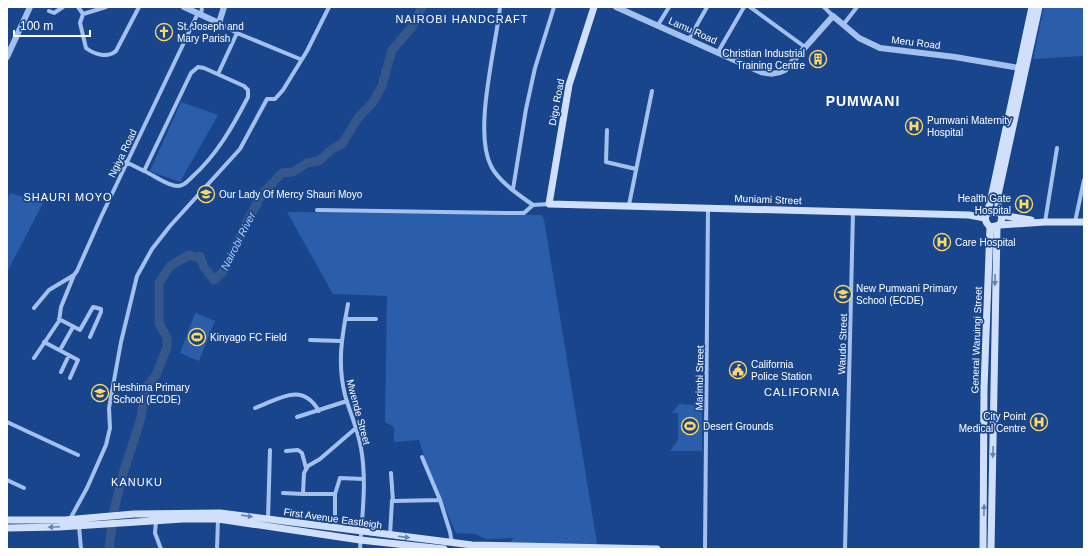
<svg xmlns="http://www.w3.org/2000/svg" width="1091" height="556" font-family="Helvetica,sans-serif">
<rect width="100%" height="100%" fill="#19458c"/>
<path fill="#2b5eaa" d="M1044 7H1084V56L1033 59Z
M181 102 218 115 180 182 150 171Z
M10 193 43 203 7 272V200Z
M287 212 542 215 544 220 598 549H504L514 538 486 539 475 534 456 533 429 472 419 440 394 442V427L385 422 387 296 333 294Z
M195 313 215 321 199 361 180 353Z
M679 404 702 406V451H670L678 440V413H672Z"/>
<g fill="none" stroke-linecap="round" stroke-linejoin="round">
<path stroke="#36578b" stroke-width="9" d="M109 549 114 510 123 474 141 418 145 389 156 375 167 347V338L159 323V283L170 266 189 255 199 258 200 256 204 267 214 280 222 273 231 257 244 227 262 194 282 173 293 172 307 163 319 161 332 149 342 144 358 118 373 102 382 86 392 50 412 27 422 7"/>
<path stroke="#a4c1ee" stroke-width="4" d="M78 7 83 14 80 23 86 48C95 55 108 58 116 51L139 7
M500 7C496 47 473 131 491 166 499 182 519 195 533 205L549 204
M750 7 805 47
M824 7 833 16
M49 11 54 13 63 7
M83 14 106 7
M201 15 202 7
M219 23 237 33 300 59
M658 25 669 7
M843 25 857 7
M689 39 707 7
M718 52 744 7
M198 67 204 68 244 86 248 90V97C233 126 217 155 191 178 188 181 184 186 178 186 167 186 154 175 144 171L191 73Z
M218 74 237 33
M607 130 606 162 636 169
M126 162 144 171
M513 189 526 109 535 68 554 7
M629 205 652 91
M317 210 506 213H524L533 205
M1045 222 1057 148
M1075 222 1084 180
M348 304C342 336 337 363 345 395 350 413 358 430 361 448 367 481 362 516 360 549
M34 308 49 290 74 275 77 271 101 217 198 13
M59 319 80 330 93 307 101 309V312L90 337
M345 319H376
M310 340 341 341
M44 342 78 360 70 378
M60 350 73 327
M34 358 59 321 61 307 74 275
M61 372 69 355
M255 408C279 399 302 381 319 411
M297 417 347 401
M7 422 78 455
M286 451 298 450 302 453 306 468
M422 457 440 500
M391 473 393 501 440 500 450 532 452 543
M7 480 24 488
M283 493 303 494 304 473 308 466 320 459 356 428
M303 494H335L340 478 363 479
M70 519 87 488 106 445 110 428 109 408 121 342 137 276 152 249 170 226 240 149 267 99H275L283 90 307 51 329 7
M268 519 270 450
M156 521 155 533 161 549
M79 526 81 549
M335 528V494
M390 535 392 500
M217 549 218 519
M705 549 708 208
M845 549 853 212"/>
<path stroke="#a4c1ee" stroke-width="6" d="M184 7 219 23 224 7
M616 7 761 72C770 74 776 75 785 70L833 16 859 38 880 48 955 57 1019 68
M7 57 30 7"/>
<path stroke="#d1e0fa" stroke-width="7" d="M594 7 569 85 549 204 969 215 985 218
M998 211V195L1039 7
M987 214 992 211 1000 213 1002 218 1000 225 991 227C981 221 987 212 990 203L1032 7
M1001 215 1031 220
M1000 225 1045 222H1084
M7 520H65L134 514 220 513 472 545 657 549
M7 528 59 527 183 519H218L360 540 444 549
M983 549 984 388 990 227
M991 549 997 227"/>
</g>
<defs><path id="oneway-solid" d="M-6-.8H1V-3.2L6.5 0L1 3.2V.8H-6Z"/></defs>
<g fill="#6383b8">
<use href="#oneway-solid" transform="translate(995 280) rotate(91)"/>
<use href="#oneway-solid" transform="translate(993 452) rotate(92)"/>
<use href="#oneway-solid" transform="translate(984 510) rotate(-89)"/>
<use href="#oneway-solid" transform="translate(247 516) rotate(8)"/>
<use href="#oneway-solid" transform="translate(54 527) rotate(177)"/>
<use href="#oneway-solid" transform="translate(404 537) rotate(7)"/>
</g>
<defs>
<g id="church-ring" transform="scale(0.9)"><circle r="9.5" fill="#19458c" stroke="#ffd961" stroke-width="1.5"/><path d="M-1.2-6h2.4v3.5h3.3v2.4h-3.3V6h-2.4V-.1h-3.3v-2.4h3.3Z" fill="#ffd961"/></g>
<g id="building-ring" transform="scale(0.9)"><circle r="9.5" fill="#19458c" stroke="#ffd961" stroke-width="1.5"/><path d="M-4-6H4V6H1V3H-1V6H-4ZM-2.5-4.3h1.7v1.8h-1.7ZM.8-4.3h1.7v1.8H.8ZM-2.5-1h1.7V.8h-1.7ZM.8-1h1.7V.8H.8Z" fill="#ffd961"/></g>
<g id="hospital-ring" transform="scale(0.9)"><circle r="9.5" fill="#19458c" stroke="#ffd961" stroke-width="1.5"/><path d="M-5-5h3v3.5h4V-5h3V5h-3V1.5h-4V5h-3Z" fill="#ffd961"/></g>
<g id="school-ring" transform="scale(0.9)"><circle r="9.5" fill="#19458c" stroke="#ffd961" stroke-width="1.5"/><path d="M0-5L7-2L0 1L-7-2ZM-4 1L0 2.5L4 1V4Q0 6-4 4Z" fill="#ffd961"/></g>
<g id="stadium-ring" transform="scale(0.9)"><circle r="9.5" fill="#19458c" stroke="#ffd961" stroke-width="1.5"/><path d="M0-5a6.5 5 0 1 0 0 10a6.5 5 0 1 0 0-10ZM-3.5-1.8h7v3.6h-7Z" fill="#ffd961"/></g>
<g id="civic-ring" transform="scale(0.9)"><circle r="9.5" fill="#19458c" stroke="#ffd961" stroke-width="1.5"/><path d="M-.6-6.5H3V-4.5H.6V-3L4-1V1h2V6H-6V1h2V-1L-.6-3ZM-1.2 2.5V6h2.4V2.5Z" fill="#ffd961"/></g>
</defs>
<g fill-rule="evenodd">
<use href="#church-ring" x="164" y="32"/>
<use href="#building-ring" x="818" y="59"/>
<use href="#hospital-ring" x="914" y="126"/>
<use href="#school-ring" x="206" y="194"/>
<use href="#hospital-ring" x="1024" y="204"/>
<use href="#hospital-ring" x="942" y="242"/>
<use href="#school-ring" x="843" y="294"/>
<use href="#stadium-ring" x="197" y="337"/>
<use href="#civic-ring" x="738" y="370"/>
<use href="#school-ring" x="100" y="393"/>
<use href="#hospital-ring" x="1039" y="422"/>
<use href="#stadium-ring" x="690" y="426"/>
</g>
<g text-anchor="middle" stroke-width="3.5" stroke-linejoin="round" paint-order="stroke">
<g font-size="10" fill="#fff" stroke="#19458c" text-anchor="start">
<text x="177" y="30">St. Joseph and<tspan x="177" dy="12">Mary Parish</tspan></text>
<text x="805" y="57" text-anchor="end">Christian Industrial<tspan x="805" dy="12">Training Centre</tspan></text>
<text x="927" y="124">Pumwani Maternity<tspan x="927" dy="12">Hospital</tspan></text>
<text x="219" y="198">Our Lady Of Mercy Shauri Moyo</text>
<text x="1011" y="202" text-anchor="end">Health Gate<tspan x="1011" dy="12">Hospital</tspan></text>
<text x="955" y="246">Care Hospital</text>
<text x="856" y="292">New Pumwani Primary<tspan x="856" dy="12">School (ECDE)</tspan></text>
<text x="210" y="341">Kinyago FC Field</text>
<text x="751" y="368">California<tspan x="751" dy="12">Police Station</tspan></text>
<text x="113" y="391">Heshima Primary<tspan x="113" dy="12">School (ECDE)</tspan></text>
<text x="1026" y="420" text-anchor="end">City Point<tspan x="1026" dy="12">Medical Centre</tspan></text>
<text x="703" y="430">Desert Grounds</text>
</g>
<g font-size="10" fill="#fff" stroke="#19458c">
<text transform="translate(693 30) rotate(24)" y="4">Lamu Road</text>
<text transform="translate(916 42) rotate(7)" y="4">Meru Road</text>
<text transform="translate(556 102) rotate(-79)" y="4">Digo Road</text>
<text transform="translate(122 153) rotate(-64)" y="4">Ngiya Road</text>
<text transform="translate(768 199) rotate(2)" y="4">Muniami Street</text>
<text transform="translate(976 340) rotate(-88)" y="4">General Waruingi Street</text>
<text transform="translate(842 344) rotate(-88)" y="4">Waudo Street</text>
<text transform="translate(699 378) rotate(-89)" y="4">Marimbi Street</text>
<text transform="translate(359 412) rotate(75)" y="4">Mwende Street</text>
<text transform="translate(333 518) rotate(8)" y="4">First Avenue Eastleigh</text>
</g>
<g font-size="11" letter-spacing="1" fill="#fff" stroke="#19458c">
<text x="462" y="23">NAIROBI HANDCRAFT</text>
<text x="68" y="201">SHAURI MOYO</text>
<text x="802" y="396">CALIFORNIA</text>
<text x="137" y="486">KANUKU</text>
</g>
<g font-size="11" font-style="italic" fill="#afccf5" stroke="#19458c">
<text transform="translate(238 241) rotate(-63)" y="4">Nairobi River</text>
</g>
<g font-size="14" font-weight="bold" letter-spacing="1" fill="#fff" stroke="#19458c">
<text x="863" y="106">PUMWANI</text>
</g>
</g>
<rect width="1091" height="556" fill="none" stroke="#ffffff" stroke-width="16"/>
<path d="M14 30v6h76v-6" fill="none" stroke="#ffffff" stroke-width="2"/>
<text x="20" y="30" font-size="12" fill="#ffffff" stroke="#19458c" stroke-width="3" paint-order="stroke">100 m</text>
</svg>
